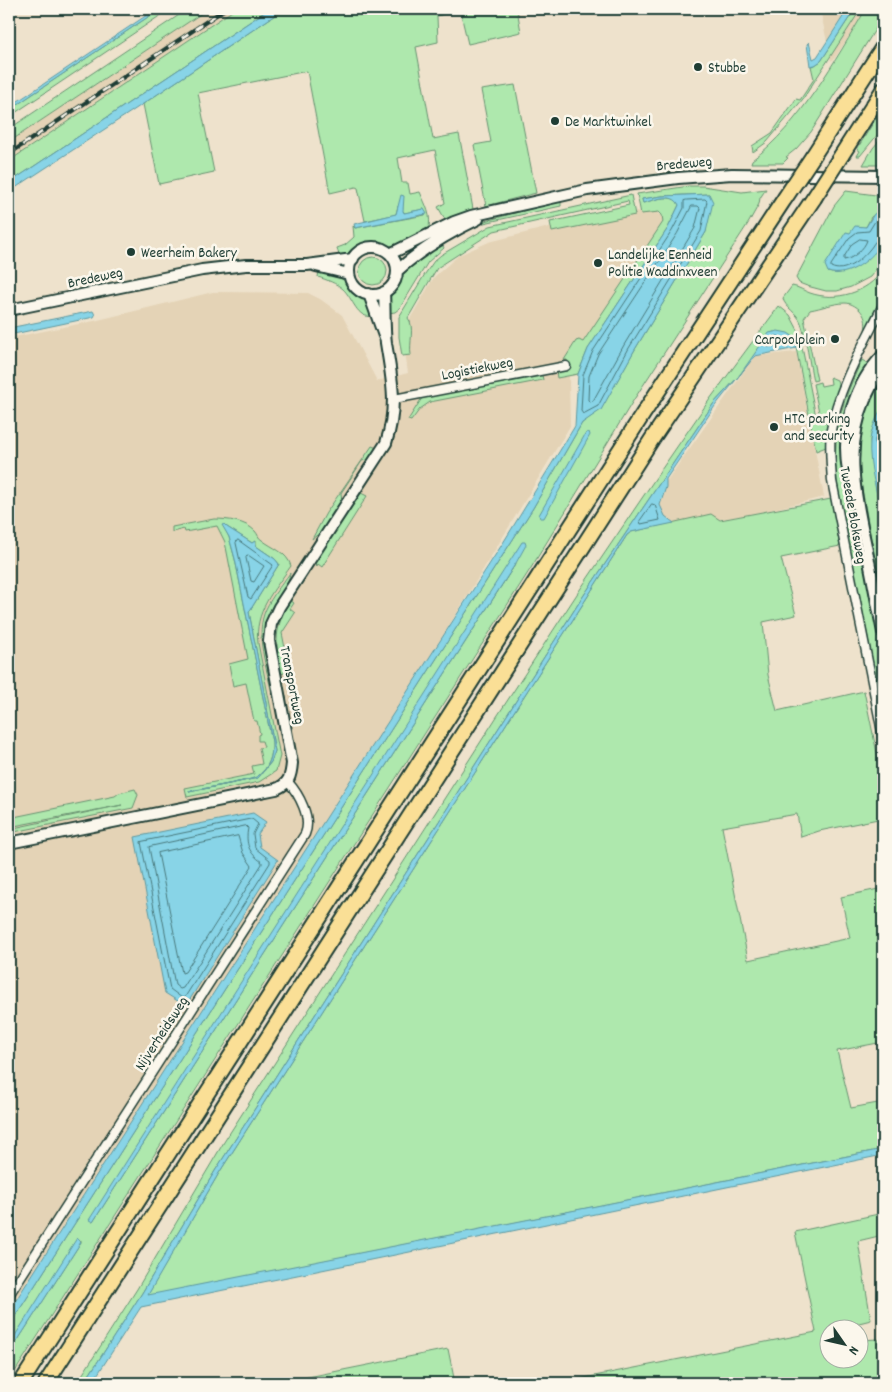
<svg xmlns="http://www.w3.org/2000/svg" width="892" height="1392" font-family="Dekko,sans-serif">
<rect width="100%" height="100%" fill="#eee2cc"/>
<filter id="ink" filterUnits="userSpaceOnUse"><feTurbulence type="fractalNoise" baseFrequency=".02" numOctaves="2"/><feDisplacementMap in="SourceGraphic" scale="10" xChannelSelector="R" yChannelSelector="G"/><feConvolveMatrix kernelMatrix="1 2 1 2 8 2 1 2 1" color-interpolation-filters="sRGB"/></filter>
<g filter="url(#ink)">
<path fill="#e4d3b6" d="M208 9H235L9 161V142Z
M820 9H867L834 59 831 61Z
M651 209 667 219 576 356 569 377 570 426 326 829 9 1325V338L94 321 213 292 308 293 320 299 342 315 377 381 408 373 404 345 407 324 434 277 459 255 489 242 549 227Z
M796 352 824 497 758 513 629 534 755 356Z"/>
<path fill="#aee8ad" stroke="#669270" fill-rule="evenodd" d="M160 9H170L9 117V110Z
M188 9H208L9 142V129Z
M235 9H269L9 183V161Z
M284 9H517L521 32 468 44 460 10 437 16 438 42 416 47 433 139 459 134 473 209 458 217 446 221 438 207 445 203 435 150 398 158 402 183H408L410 194 420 192C425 204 433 217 428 230 418 235 404 245 393 246 382 247 373 241 362 246 354 249 348 260 339 255L337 248 345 245 354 237 353 226 355 228 425 215 424 209 405 213 398 206 396 214 393 215 365 221 358 188 356 187 330 193 307 71 198 93 214 172 159 184 143 104Z
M855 9H861L803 99 767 142 753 152 752 146 772 133 796 99 800 100 814 79 811 66 815 65 821 61Z
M866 9H883V17L811 132 796 149 786 157 788 158 783 163H751L752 160C799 126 836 59 866 9Z
M515 85 536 193 486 206 474 145 491 142 481 90Z
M883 107V128L860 156H857L860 151 857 149Z
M883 136V165H863L873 148Z
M689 186H703L742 192 766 189 760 198 759 204 749 222 633 401 531 568 9 1381V1354L81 1242V1240L9 1345V1326L533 508 582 423 601 409 634 351 706 232 709 194 662 196 642 199 643 203C654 200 674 192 679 205L668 228 653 251 588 349 578 374 557 378 556 372 569 369 567 360H564L576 341 579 340 583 342 663 222 662 215 659 212 641 214 637 194ZM516 563 93 1222 91 1221Z
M846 191 883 196V209L871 217 866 227 860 228 828 272C848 279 871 254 883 240V260L870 277 851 287 837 291H826L807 286 799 283 796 278 834 206Z
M631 195 635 215 552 232 550 222 629 205 628 201 494 231 437 268 408 318C415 326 409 344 411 355L402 356 399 337V317L425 274 434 261 441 255 490 226Z
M561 201V206L484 223 481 222Z
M442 244 444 248 428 262 400 308 395 312 388 313 390 298 407 267Z
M359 271a14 14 0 1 1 28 0a14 14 0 1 1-28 0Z
M883 270V294L857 350C863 337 872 322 859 309 855 306 851 303 845 303 834 303 821 308 810 310L804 318 817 380 813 381C809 362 807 341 801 323 798 313 784 307 783 298L792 286C799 287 804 291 810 293 836 302 867 293 883 270Z
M319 271 335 274 346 282 366 302 373 316C357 320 353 298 343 289 336 283 327 280 318 277Z
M779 306 790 315 799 332 816 417 820 421 826 422 829 426 826 447 816 451 794 337 773 332 739 376 714 403 582 598 215 1171 142 1293 84 1383H77L137 1289 224 1142 496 718 577 594 659 473 710 399Z
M862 360 869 364 844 464 883 661V713C872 658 861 603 850 549 843 515 833 478 836 443 838 413 849 387 862 360Z
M542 375 543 380 430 402 420 409 411 421 408 420 422 398Z
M830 377 837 380 839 387 830 415 826 416 820 415 819 412 813 384 820 382 821 386 831 384Z
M883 379V405L872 431 870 440 872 462 883 521V607L857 460 859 432 870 397Z
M372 446 377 448 370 459 362 461 341 493 342 500 321 532 312 539 326 513Z
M361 493 367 496 322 567 318 564 317 566 314 563Z
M831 499 840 546 781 558 796 615 763 622 768 675 777 711 864 691 883 782V818L819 831 801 837 797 814 722 827 748 960 850 938 841 897 883 888V1042L837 1051 851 1108 883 1102V1149L147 1296 219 1173 627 535 631 532 711 514 720 520Z
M214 519C228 519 245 521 255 531 258 534 258 538 262 540 272 548 287 552 291 566 274 590 254 612 258 643L280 756 276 771 259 782 187 797 185 788 254 774 252 766 262 764 259 748 264 747 262 741H258V735L260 734 257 721H254L246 683 233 686 229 664 248 659 225 542 217 526 185 532 184 529 172 532V527ZM224 524 227 527 252 543 256 541V546L275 559 279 564 249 612 275 751 271 762 258 778 189 792C202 788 250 782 258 776 269 768 273 755 272 742L235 559 229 537 223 525Z
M290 573C289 586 279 596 272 607 257 634 267 665 273 694H272C267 668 254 635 266 609 272 596 282 584 290 573Z
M290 600 294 603 290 609 295 613 282 633 288 663 286 664 287 672 281 674C275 643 274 628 290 600Z
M135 789 138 795 133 808 9 833V829L122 805 9 827V818L115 796 119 793Z
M883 1213V1235L858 1241 871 1320 847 1326 846 1329 830 1330V1360H860V1340L878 1339 883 1361V1383H559L816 1332 795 1232Z
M448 1349 455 1383H278Z"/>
<path fill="#88d4e7" stroke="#5e989f" d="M156 9H160L9 110V107Z
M269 9H284L143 104 9 192V183Z
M848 9H855L821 61 815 65 810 66 807 44 809 42 813 59 817 57Z
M709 194 713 202 706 232 634 351 601 410 582 423 533 508 9 1326V1311L503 543 575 426 578 374 588 349 653 251 668 228 679 205C673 192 654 200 643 203L642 199 662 196Z
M401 195 404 196 403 211 404 213 424 209 427 214 355 228 354 224 396 214Z
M883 209C883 216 885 235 883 241 874 258 848 279 828 272L825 265 846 232 850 233 855 226 866 227 874 214Z
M93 311 95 315 94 317 9 335V328Z
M778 331 788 333 794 337 797 348 755 356 715 406 666 479V487L660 505 665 516 674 523 631 532 627 535 219 1173 148 1295 883 1149V1155L141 1307 92 1383H84L142 1293 215 1171 582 598 714 403 739 376 769 333Z
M883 405 882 461 883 521C878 496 868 465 870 441 871 428 878 415 883 405Z
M589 432 590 435 544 518H540L539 515 586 433Z
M224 524 227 527 252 543 255 541 256 546 275 559 279 564 249 612 275 751 271 762 258 778 189 792V791C200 789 252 781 258 776 269 768 273 756 272 742L235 559 229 537 222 525Z
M522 542H525L526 545 516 563 93 1222 89 1220Z
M253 813 266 822 258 834 260 847 278 860 187 1004 184 1005 165 993 135 837Z
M77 1238 81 1242 9 1354V1345Z"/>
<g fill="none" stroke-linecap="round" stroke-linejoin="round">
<path stroke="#49797c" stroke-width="1" d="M687 200 705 199 707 201 701 231 629 348 598 406 583 414 581 411 583 375 593 351 672 231 684 208V201Z
M692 206H698L700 208 695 228 624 345 593 401 590 402 588 400 589 376 598 354 677 234Z
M883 215 877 218 869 231 857 232 849 238 831 265V267C844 274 861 260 869 250 874 245 875 238 883 237
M860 239 867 240C865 248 853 259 844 260V257L852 244Z
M777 336 790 341V343L768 347V344L773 337Z
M883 415 875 440 877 461 883 496
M652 504 655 505 660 520 641 524 640 521Z
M238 540 273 565 251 599 248 597 236 543Z
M248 555 264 566 254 582 251 581 246 558Z
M252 819 258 824 253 834 255 848 270 860V863L185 997 182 998 170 989 141 842Z
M246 826 248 828C245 844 249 853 262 862V864L183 988 180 989 175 985 149 847Z
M238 836 243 853 252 866 185 972 182 973 158 853Z"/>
<g stroke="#1f3d34" stroke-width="11">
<path id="street" d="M883 305C864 344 838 387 831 430 829 447 831 464 832 481L883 737
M394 399 566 366
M9 1295 305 834C312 818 299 794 288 782"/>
</g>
<g stroke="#1f3d34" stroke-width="14">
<path id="secondary" d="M349 271a24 24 0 1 1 48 0a24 24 0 1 1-48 0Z
M390 254 454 222 471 216 587 190 678 178 732 174 883 176
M316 266 349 274
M397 271C419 251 451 232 478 219
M369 294 384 336
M9 310 202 270 246 265H307L353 259
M883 367C876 375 871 387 866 397 844 448 855 494 866 546 872 575 877 604 883 632
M848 471C841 430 853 386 883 355
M9 843 276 789C289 784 291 776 292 763L269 641 271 624 279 607 386 443C398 406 392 380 386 343 384 326 385 309 384 292"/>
</g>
<g stroke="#1f3d34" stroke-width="18">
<path id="highway" d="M813 156 883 47
M841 156 883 90
M21 1383 643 414 785 198
M46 1383 652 439 814 198"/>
</g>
<use href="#street" stroke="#fbf7ec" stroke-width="8"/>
<use href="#secondary" stroke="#fbf7ec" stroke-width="10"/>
<use href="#highway" stroke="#fadf96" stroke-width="14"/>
<g stroke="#1f3d34" stroke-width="4.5">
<path id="rail" d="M9 154 225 9"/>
</g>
<use href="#rail" stroke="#fbf7ec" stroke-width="2.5" stroke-dasharray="8" stroke-linecap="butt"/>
<g stroke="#1f3d34" stroke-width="18" stroke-linecap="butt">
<path id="highway-bridge" d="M785 198 813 156
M814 198 841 156"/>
</g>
<use href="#highway-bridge" stroke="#fadf96" stroke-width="14"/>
</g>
</g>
<g fill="#1f3d34" stroke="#fbf7ec" stroke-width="2">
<circle cx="698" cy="67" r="5"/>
<circle cx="555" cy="121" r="5"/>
<circle cx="131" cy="252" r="5"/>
<circle cx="598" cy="263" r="5"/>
<circle cx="835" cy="339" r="5"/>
<circle cx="774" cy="427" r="5"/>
</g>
<g text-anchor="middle" stroke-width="5" stroke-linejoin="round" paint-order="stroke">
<g font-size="15" fill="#1f3d34" stroke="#fbf7ec" text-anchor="start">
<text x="708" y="72">Stubbe</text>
<text x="565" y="126">De Marktwinkel</text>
<text x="141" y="257">Weerheim Bakery</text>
<text x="608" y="259">Landelijke Eenheid<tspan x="608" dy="17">Politie Waddinxveen</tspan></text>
<text x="825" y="344" text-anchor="end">Carpoolplein</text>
<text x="784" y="423">HTC parking<tspan x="784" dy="17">and security</tspan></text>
</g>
<g font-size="15" fill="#1f3d34" stroke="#fbf7ec">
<text transform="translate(684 163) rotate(-5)" y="5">Bredeweg</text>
<text transform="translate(95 277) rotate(-12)" y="5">Bredeweg</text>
<text transform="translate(477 368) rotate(-11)" y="5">Logistiekweg</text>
<text transform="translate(854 515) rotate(80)" y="5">Tweede Bloksweg</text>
<text transform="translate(293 685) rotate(79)" y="5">Transportweg</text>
<text transform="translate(161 1033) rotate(-57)" y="5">Nijverheidsweg</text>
</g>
</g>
<rect width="892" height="1392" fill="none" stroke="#fbf7ec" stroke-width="30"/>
<rect x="15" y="15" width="862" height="1362" fill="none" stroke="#1f3d34" stroke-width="2" filter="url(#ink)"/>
<g transform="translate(844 1344) rotate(124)"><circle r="24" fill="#fbf7ec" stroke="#a3ada2"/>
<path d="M0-4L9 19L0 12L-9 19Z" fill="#1f3d34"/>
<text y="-8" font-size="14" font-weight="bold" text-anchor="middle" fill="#1f3d34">N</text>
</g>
</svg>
